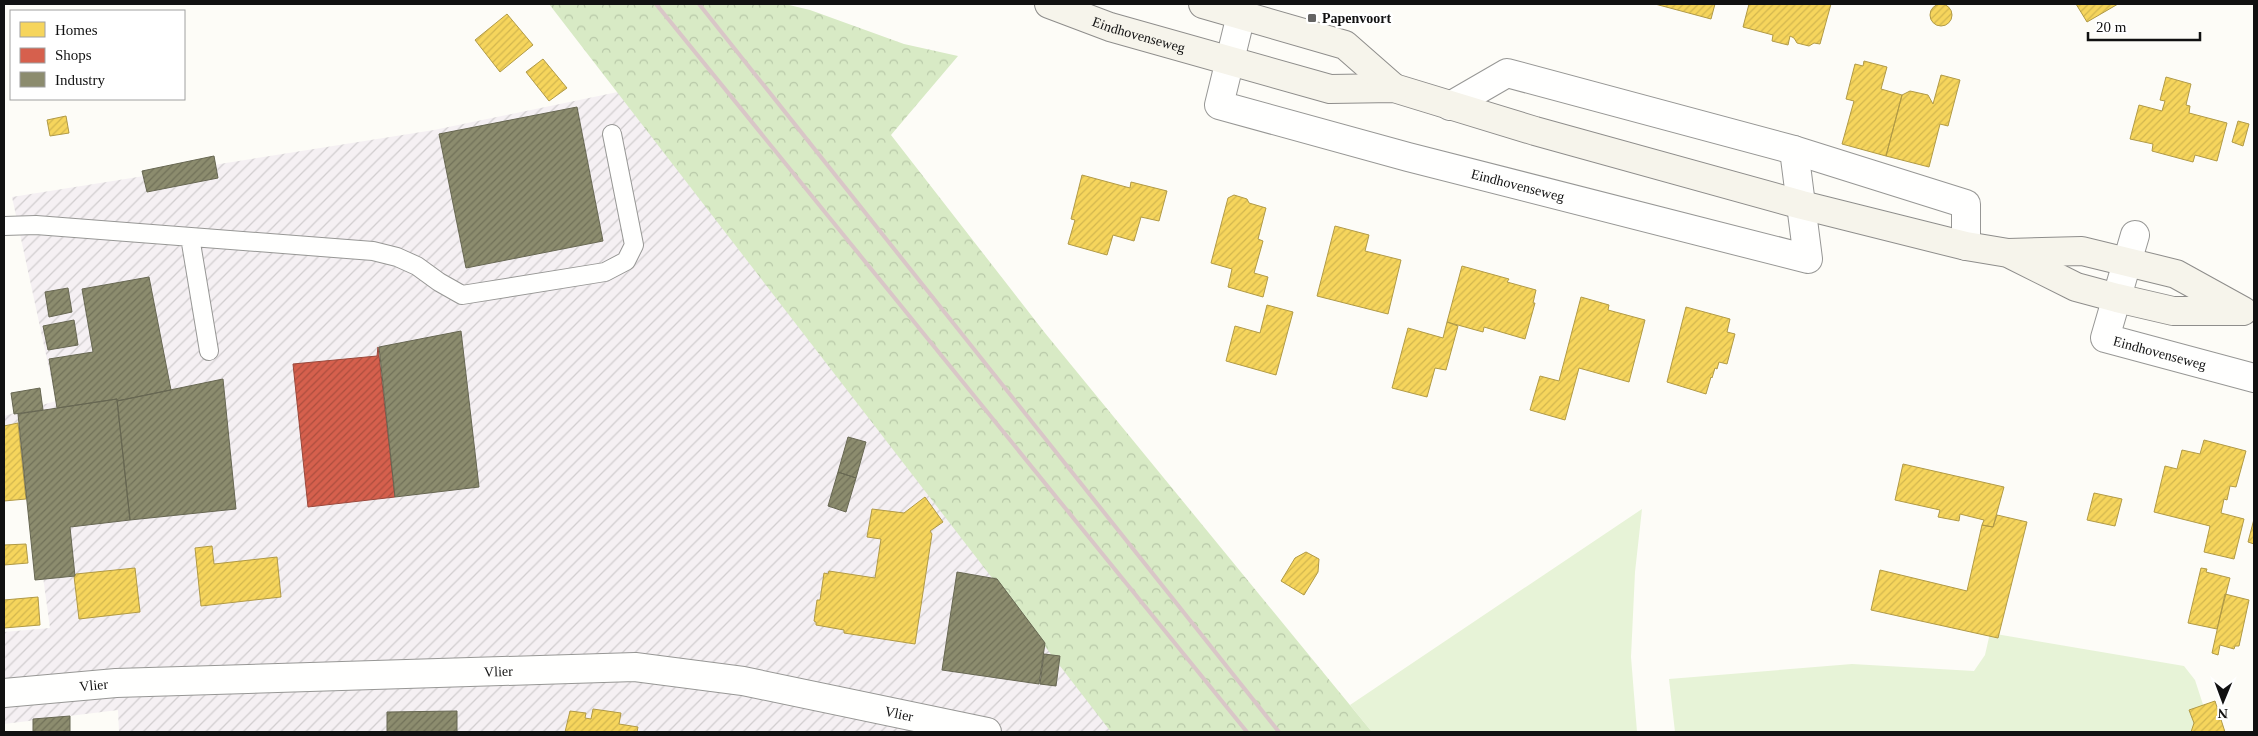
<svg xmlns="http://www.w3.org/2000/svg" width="2258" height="736" font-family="'Times New Roman',serif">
<defs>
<pattern id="industrial-furrows" width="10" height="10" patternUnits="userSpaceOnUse" patternTransform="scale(1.25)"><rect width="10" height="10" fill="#f5f0f3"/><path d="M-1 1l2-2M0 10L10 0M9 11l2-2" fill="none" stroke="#d1cdcf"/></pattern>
<pattern id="forest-crowns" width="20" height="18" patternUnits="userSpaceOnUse" patternTransform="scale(1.25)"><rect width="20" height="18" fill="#d8eac5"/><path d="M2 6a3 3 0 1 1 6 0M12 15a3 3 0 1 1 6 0" fill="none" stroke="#b8c8a8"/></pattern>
<pattern id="homes-hatch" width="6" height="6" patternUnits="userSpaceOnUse" patternTransform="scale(1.25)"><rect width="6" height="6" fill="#f6d55c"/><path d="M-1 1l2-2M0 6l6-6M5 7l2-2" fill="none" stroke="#d2b64f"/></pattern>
<pattern id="shops-hatch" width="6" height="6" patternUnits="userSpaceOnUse" patternTransform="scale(1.25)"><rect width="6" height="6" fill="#d6604d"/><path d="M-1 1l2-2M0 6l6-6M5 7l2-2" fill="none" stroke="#ac4e3f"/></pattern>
<pattern id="industry-hatch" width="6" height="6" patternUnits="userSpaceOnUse" patternTransform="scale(1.25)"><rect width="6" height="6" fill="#8c8c6e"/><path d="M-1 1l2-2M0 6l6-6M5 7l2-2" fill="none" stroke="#717159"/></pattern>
</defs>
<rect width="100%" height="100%" fill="#fdfcf7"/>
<path fill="url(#industrial-furrows)" d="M642 87 1113 732H119L118 710 4 724V632L50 628 31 489 4 492V416L56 401 12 197 434 130Z"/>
<path fill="#e7f3d7" d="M1642 509 1635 572 1631 657 1637 732H1372L1350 705Z
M1990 633 2184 666 2195 680 2212 732H1675L1669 679 1852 664 1974 671 1985 655Z"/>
<path fill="url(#forest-crowns)" d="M549 4H785L810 10 904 44 958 56 891 135 1045 333 1372 732H1111Z"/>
<path fill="url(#homes-hatch)" stroke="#b19a46" d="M1655 4H1715L1711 19Z
M1749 4H1831L1820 44 1814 43 1809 46 1797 43 1794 38 1790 36 1788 45 1772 41 1773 35 1743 27Z
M2076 4H2118L2087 22Z
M1930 15a11 11 0 1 1 22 0a11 11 0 1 1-22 0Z
M507 14 533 45 500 72 475 40Z
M543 59 567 88 549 101 526 72Z
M1864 61 1887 67 1881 89 1902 95 1886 156 1842 144 1854 101 1846 99 1855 64 1863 66Z
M1941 75 1960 80 1948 126 1940 124 1929 167 1886 156 1902 95 1910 91 1928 95 1933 104Z
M2166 77 2191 84 2186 105 2190 106 2189 113 2227 123 2217 161 2195 155 2193 162 2152 151 2153 144 2130 139 2139 105 2162 111 2165 101 2160 100Z
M66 116 69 133 50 136 47 120Z
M2238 121 2249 124 2243 146 2232 142Z
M1082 175 1130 188 1131 182 1167 191 1159 221 1141 217 1134 241 1113 235 1107 255 1068 244 1075 220 1071 219Z
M1234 195 1247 199 1249 203 1266 208 1258 239 1263 241 1254 273 1268 277 1263 297 1228 287 1232 269 1211 263 1228 198Z
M1335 226 1369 235 1365 251 1401 260 1388 314 1317 296Z
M1462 266 1509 279 1507 282 1536 290 1533 303H1535L1525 339 1484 327 1483 332 1447 322Z
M1581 297 1609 305 1608 310 1645 320 1629 382 1579 368 1565 420 1530 410 1540 376 1559 381Z
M1267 305 1293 312 1276 375 1226 361 1235 326 1260 333Z
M1686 307 1730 319 1727 332 1735 334 1727 364 1719 362 1717 369 1715 368 1712 378 1711 377 1706 394 1667 382Z
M1447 322 1458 326 1446 370 1435 368 1427 397 1392 388 1408 328 1443 338Z
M18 423 26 499 4 501V426Z
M2204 440 2246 451 2236 487 2230 486 2227 500 2224 499 2221 513 2244 519 2234 559 2204 552 2210 526 2154 512 2165 466 2177 469 2182 450 2200 454Z
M1903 464 2004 487 1993 527 1982 525 1984 520 1960 514 1959 521 1938 517 1940 510 1895 500Z
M2094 493 2122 499 2115 526 2087 520Z
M925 497 943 522 930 531 932 534 915 644 844 633V630L816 625V622L814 621 817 600H820L824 573 828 574 829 571 875 578 881 539 867 537 872 509 904 513Z
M1997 515 2027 522 1998 638 1871 610 1880 570 1967 591 1982 525 1993 527Z
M2254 519V544L2248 542Z
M26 544 28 563 4 565V545Z
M212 546 214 564 277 557 281 597 201 606 195 548Z
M1306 552 1319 559 1318 572 1304 595 1281 581 1295 558Z
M135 568 140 612 79 619 74 576 76 574Z
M2201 568 2207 569 2206 572 2230 578 2217 629 2188 623Z
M2225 594 2249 600 2239 646H2235L2234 649 2220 645 2218 655 2212 653Z
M38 597 40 625 4 628V600Z
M2215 701 2225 732H2191L2194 723 2189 710Z
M593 709 621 713 619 724 638 727 637 732H565L570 711 586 713 585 718 591 719Z"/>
<path fill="url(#shops-hatch)" stroke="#9b483b" d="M378 347 395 497 308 507 293 364 377 356Z"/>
<path fill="url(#industry-hatch)" stroke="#676752" d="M577 107 603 241 466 268 439 134Z
M214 156 218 178 147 192 142 171Z
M149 277 171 390 117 401V399L57 408 49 359 93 352 82 289Z
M68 288 72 312 49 317 45 292Z
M74 320 78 345 48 350 43 326Z
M461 331 479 487 395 497 379 347Z
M223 379 236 509 130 520 117 401Z
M40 388 43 410 14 414 11 393Z
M117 399 130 520 70 527 75 576 35 580 18 414Z
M848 437 866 442 856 478 838 472Z
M838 472 856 478 846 512 828 506Z
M957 572 997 579 1045 643 1039 684 942 670Z
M1044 654 1060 656 1056 686 1040 684Z
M457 711V732H387V712Z
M70 716V732H33V719Z"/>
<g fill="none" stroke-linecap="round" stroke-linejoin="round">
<g stroke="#979795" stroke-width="20">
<path id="lane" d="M4 226 36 225 373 251 397 257 417 266 439 282 462 295 605 272 626 261 634 245 612 134
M190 237 209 351"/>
</g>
<g stroke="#979795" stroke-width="30">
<g id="street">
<path id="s1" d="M1241 15 1219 105 1408 157 1808 259 1794 150"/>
<path d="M1450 106 1507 73 1794 150 1966 204V246"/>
<path id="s2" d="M2135 235 2105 338 2254 378"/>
<path id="s3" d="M4 693 116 683 635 667 743 681 987 732"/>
</g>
</g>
<g stroke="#8e8d8b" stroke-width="30">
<g id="secondary">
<path id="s4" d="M1049 4 1110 27 1330 89 1394 88 1535 131 1802 205 1966 246 2008 253 2082 251 2176 274 2243 311"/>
<path d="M1203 4 1345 45 1394 88"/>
<path d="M2012 255 2076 287 2117 298 2173 311H2241"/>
</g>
</g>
<use href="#lane" stroke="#fffffe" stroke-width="18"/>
<use href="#street" stroke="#fffffe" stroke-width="28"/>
<use href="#secondary" stroke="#f6f4eb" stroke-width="28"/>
<path stroke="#d9c6c7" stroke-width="4" d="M656 4 1247 732
M699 4 1279 732"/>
</g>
<rect fill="#646362" stroke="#fff" stroke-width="2" x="1307" y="13" width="10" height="10" rx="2.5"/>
<g text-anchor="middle" stroke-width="5" stroke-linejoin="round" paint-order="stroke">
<g font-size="14" font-weight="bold" fill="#111" stroke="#fff" text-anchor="start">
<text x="1322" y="23">Papenvoort</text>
</g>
<g font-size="14" fill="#111" stroke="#fff">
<text dy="5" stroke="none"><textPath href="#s4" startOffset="95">Eindhovenseweg</textPath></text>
<text dy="5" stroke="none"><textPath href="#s1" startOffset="402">Eindhovenseweg</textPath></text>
<text dy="5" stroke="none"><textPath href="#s2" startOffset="164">Eindhovenseweg</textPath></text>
<text dy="5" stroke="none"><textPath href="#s3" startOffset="495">Vlier</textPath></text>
<text dy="5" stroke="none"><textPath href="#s3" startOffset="90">Vlier</textPath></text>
<text dy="5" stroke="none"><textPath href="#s3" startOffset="900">Vlier</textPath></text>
</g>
</g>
<rect width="2258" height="736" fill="none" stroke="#111111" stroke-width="10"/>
<rect x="10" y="10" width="175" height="90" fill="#ffffff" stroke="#a0a0a0"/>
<rect x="20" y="22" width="25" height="15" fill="#f6d55c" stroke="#a0a0a0"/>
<text x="55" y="35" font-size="15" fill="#111111">Homes</text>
<rect x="20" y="48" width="25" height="15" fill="#d6604d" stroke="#a0a0a0"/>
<text x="55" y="60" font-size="15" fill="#111111">Shops</text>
<rect x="20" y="72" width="25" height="15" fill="#8c8c6e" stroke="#a0a0a0"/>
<text x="55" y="85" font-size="15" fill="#111111">Industry</text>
<g transform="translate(2223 701) rotate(181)" stroke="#ffffff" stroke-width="4" paint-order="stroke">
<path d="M0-4L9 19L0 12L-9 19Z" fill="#111111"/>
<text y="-8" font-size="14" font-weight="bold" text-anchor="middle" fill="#111111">N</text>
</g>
<path d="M2088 32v8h112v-8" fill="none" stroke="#111111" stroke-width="2.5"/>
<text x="2096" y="32" font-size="15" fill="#111111" stroke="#ffffff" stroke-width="4" paint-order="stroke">20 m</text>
</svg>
